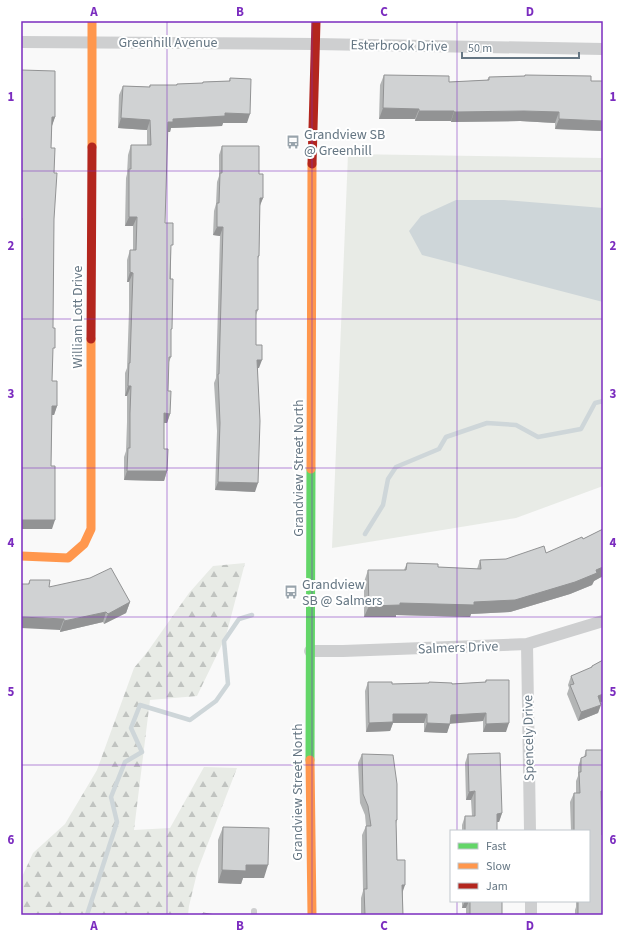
<svg xmlns="http://www.w3.org/2000/svg" width="624" height="936" font-family="'Source Sans 3',sans-serif">
<defs>
<pattern id="forest-firs" width="22" height="20" patternUnits="userSpaceOnUse"><rect width="22" height="20" fill="#e8ebe6"/><path d="M5 1l3.5 6h-7zM16 11l3.5 6h-7z" fill="#c0c3c0"/></pattern>
</defs>
<rect width="100%" height="100%" fill="#f9f9f9"/>
<path fill="url(#forest-firs)" d="M245 563 226 636 197 696 150 700 134 830 170 828 204 767 237 768 198 869 189 906 188 915H21V879L33 853 65 824 97 770 134 668 148 651 189 593 213 566Z"/>
<path fill="#e8ebe6" d="M348 154 603 158V486L516 518 332 548Z"/>
<path fill="#ced6d9" d="M456 200H504L603 208V302L422 255 409 231 421 216Z"/>
<g fill="none" stroke-linecap="round" stroke-linejoin="round">
<path stroke="#ced6d9" stroke-width="4.5" d="M365 534 383 505 388 479 396 467 439 449 446 437 487 423 516 425 538 437 581 429 595 403 603 401
M87 915 117 822 111 797 125 762 142 752 131 728 140 705 190 720 216 701 228 684 224 641 239 619 252 615"/>
<path stroke="#cecfd0" stroke-width="6" d="M254 911V915"/>
<path stroke="#cecfd0" stroke-width="12" d="M21 42 315 44 603 49
M527 644 530 831
M310 651H343L527 644 603 621
M531 901V915"/>
<path stroke="#63d668" stroke-width="9" d="M310 760 311 469"/>
<path stroke="#ff974d" stroke-width="9" d="M92 147V21
M311 469 312 164
M21 556 68 558 84 544 91 529V339
M310 760 312 915"/>
<path stroke="#b3261e" stroke-width="9" d="M312 164 316 21
M91 339 92 147"/>
</g>
<path fill="#b3b5b5" d="M21 70 55 117 52 125 51 148 54 173 52 381 57 406 54 415H52L51 466 52 529H21Z
M384 75 449 82 487 80 489 77 524 76 525 75 591 81H603V131L555 129V123L520 121 451 122V121H415V119H379L380 85Z
M230 78 247 123H223L222 126 171 128 170 132H167L165 223 171 251V357L169 362 168 391 170 414 167 423H164V449L167 471 164 481 124 480V457L126 451 127 422V396H125V373L127 368 129 311V282H127V260L130 250H133V226H125L126 178 127 174 128 155 131 145H147V130L118 128 119 95 123 86 149 87 150 85H176L177 84 202 83 203 82 229 81Z
M222 146 259 174 263 198 260 206 259 256 258 259V310L256 315V345L259 368H258L255 492 215 490 217 431 214 383 216 378 220 236 213 235 214 211 216 204 217 182 219 176V155Z
M603 529V576L594 581 592 585 570 594 510 612 471 614 470 617 396 615V617H364V582L368 570H404L407 563 438 567 477 569 480 560 506 559 546 553 583 539Z
M30 580 49 587 130 602 126 613 104 624 103 622 60 632V630L28 584Z
M603 660V701L601 702 598 713 578 721 567 694 569 688 568 685 571 676 591 668 592 666Z
M486 680 506 732H483V721L450 723 447 733 424 732V723H393L390 731 366 732 365 691 368 682 392 684 428 683 429 682 452 684 485 682Z
M586 750 603 800H601L603 915H575V910L576 907V901H589V831H571L570 802 574 793H576V781L578 776V767L581 758 584 757Z
M362 754 397 820 396 824 397 860 403 892V915H361V898L363 891 362 835 366 826 365 815 360 803 358 763Z
M468 754 502 813 499 822H497V831H462V825L465 816H472L471 800H466L465 763Z
M223 827 264 878H243L241 884 218 883V840Z
M462 901H502V915H466V908H462Z"/>
<path fill="#929394" d="M383 108 419 109 415 119H379Z
M419 111H454L451 121H415Z
M524 111 559 112 555 123 520 121 451 122 454 112Z
M225 113 250 114 247 123H223L222 126 171 128 170 132H164L168 122 173 119Z
M52 117H55L52 126Z
M121 118 150 120 147 130 118 128Z
M559 119 603 121V131L555 129Z
M260 198H263L259 207Z
M129 217H137L133 226H125Z
M217 227H223L220 236 213 235Z
M130 272 133 273 129 282H127Z
M257 360H262L259 368H254Z
M128 386H131L127 396H125Z
M52 406H57L54 415H49Z
M164 413 170 414 167 423H161Z
M127 471H167L164 481 124 480Z
M218 482 258 483 255 492 215 490Z
M21 520H55L52 529H21Z
M603 567V576L594 581 592 585 570 594 510 612 471 614 470 617 396 615V617H364L369 606 400 603 474 602 596 570Z
M130 602 126 613 104 624 108 614Z
M106 612 103 622 60 632 64 621Z
M21 617 64 619 60 630 21 628Z
M603 694V701L595 705 598 696Z
M601 705 598 713 578 721 581 712Z
M486 713 483 721 448 724 451 715Z
M393 714H427L424 723H393L390 731 366 732 369 723Z
M427 723 450 724 447 733 424 732Z
M509 723 506 732H483L486 724Z
M475 791 471 800H466L469 792Z
M601 791H603V800H598Z
M502 813 499 822H494L497 814Z
M246 865H268L264 878H243L241 884 218 883 222 870Z
M402 885H405L402 894Z
M465 901H469L466 908H462Z"/>
<path fill="#d0d2d3" stroke="#929394" d="M21 70 55 71V117H52L51 148H55L54 173H57L54 219 53 328H55V348H53L52 381H57V406H52L51 466H55V520H21V250H22V218H21Z
M384 75 449 76V82L489 80V77L525 76V75L591 76V81H603V121L559 119V112L524 111 454 112V111H419V109L383 108Z
M230 78 251 79 250 114 225 113V116L173 119V122H168L165 223H173V245H171L170 279H173L172 329H171V357H169L168 391H171L170 414 164 413V449H168L167 471H127L128 448H130V413L131 386H128L129 363H130L132 301 133 273 130 272V250H136L137 217H129V169H131V145H151L150 120 121 118 123 86 150 87V85H177V84L203 83V82L230 81Z
M222 146H259V174H263V198H260L259 256H258V310H256V345H262V360H257L260 421 258 483 218 482 220 423 218 374H219L223 227H217V203H219L220 173H222Z
M603 529V567L596 570 597 573 575 582 515 600 474 602V605L400 603V605L369 606 368 570H406L407 563 438 564V567L481 569 480 560 506 559 544 546 546 553 582 537 583 539Z
M111 568 130 602 108 614 106 612 64 621V619L21 617V584H29L30 580H50L49 587 90 578Z
M603 660V694L598 696 601 705 581 712 570 685 574 684 571 676 592 667V666Z
M486 680H509V723L486 724V713L451 715 450 724 427 723V714H393V722L369 723 368 682H392V684L429 683V682L452 683V684L486 682Z
M586 750H603V791H601L602 835H603V915H578V901H589V831H574V793H580L579 772H581V758L586 756Z
M500 753 502 813 497 814V831H465V816H475V791L469 792 468 754Z
M362 754 393 755 397 784V820H396L397 860H405V885H402L403 915H365L364 889H367L366 826H371L368 806 363 794Z
M223 827 269 828 268 865H246V871L222 870Z
M470 901H502V915H470Z
M203 913 216 915H203Z"/>
<path fill="none" stroke="#7b2cbf" stroke-width="1" stroke-opacity="0.55" d="M167 21V915M312 21V915M457 21V831M21 171H603M21 319H603M21 468H603M21 617H603M21 765H603M457 901V915"/>
<defs>
<g id="bus-bare" transform="scale(1.08)"><path d="M-5-6H5V4H4V6H2V4H-2V6H-4V4H-5ZM-3.5-4V0h7V-4ZM-3.5 1.2v1.5H-2V1.2ZM2 1.2v1.5H3.5V1.2Z" fill="#99a4ac" stroke="#fff" stroke-width="2.5" paint-order="stroke"/></g>
</defs>
<g fill-rule="evenodd">
<use href="#bus-bare" x="293" y="142"/>
<use href="#bus-bare" x="291" y="592"/>
</g>
<g text-anchor="middle" stroke-width="4" stroke-linejoin="round" paint-order="stroke">
<g font-size="14" fill="#657683" stroke="#fff">
<text x="168" y="47">Greenhill Avenue</text>
<text transform="translate(399 45) rotate(1)" y="5">Esterbrook Drive</text>
<text transform="translate(77 317) rotate(-90)" y="5">William Lott Drive</text>
<text transform="translate(298 468) rotate(-90)" y="5">Grandview Street North</text>
<text transform="translate(458 647) rotate(-2)" y="5">Salmers Drive</text>
<text transform="translate(528 738) rotate(-91)" y="5">Spencely Drive</text>
<text transform="translate(297 792) rotate(-90)" y="5">Grandview Street North</text>
</g>
<g font-size="14" fill="#657683" stroke="#fff" text-anchor="start">
<text x="304" y="139">Grandview SB<tspan x="304" dy="16">@ Greenhill</tspan></text>
<text x="302" y="589">Grandview<tspan x="302" dy="16">SB @ Salmers</tspan></text>
</g>
</g>
<rect width="624" height="936" fill="none" stroke="#ffffff" stroke-width="44"/>
<rect x="450" y="830" width="140" height="72" fill="#ffffff" stroke="#c1c8cd"/>
<rect x="458" y="843" width="20" height="6" fill="#63d668" stroke="#c1c8cd"/>
<text x="486" y="850" font-size="12" fill="#657683">Fast</text>
<rect x="458" y="863" width="20" height="6" fill="#ff974d" stroke="#c1c8cd"/>
<text x="486" y="870" font-size="12" fill="#657683">Slow</text>
<rect x="458" y="883" width="20" height="6" fill="#b3261e" stroke="#c1c8cd"/>
<text x="486" y="890" font-size="12" fill="#657683">Jam</text>
<path d="M462 52v6h117v-6" fill="none" stroke="#657683" stroke-width="2"/>
<text x="468" y="52" font-size="12" fill="#657683" stroke="#ffffff" stroke-width="3" paint-order="stroke">50 m</text>
<rect x="22" y="22" width="580" height="892" fill="none" stroke="#7b2cbf" stroke-width="1.5"/>
<g font-size="13" text-anchor="middle" font-weight="bold" fill="#7b2cbf">
<text x="94" y="16">A</text>
<text x="240" y="16">B</text>
<text x="384" y="16">C</text>
<text x="530" y="16">D</text>
<text x="11" y="101">1</text>
<text x="613" y="101">1</text>
<text x="11" y="250">2</text>
<text x="613" y="250">2</text>
<text x="11" y="398">3</text>
<text x="613" y="398">3</text>
<text x="11" y="547">4</text>
<text x="613" y="547">4</text>
<text x="11" y="696">5</text>
<text x="613" y="696">5</text>
<text x="11" y="844">6</text>
<text x="613" y="844">6</text>
<text x="94" y="930">A</text>
<text x="240" y="930">B</text>
<text x="384" y="930">C</text>
<text x="530" y="930">D</text>
</g>
</svg>
